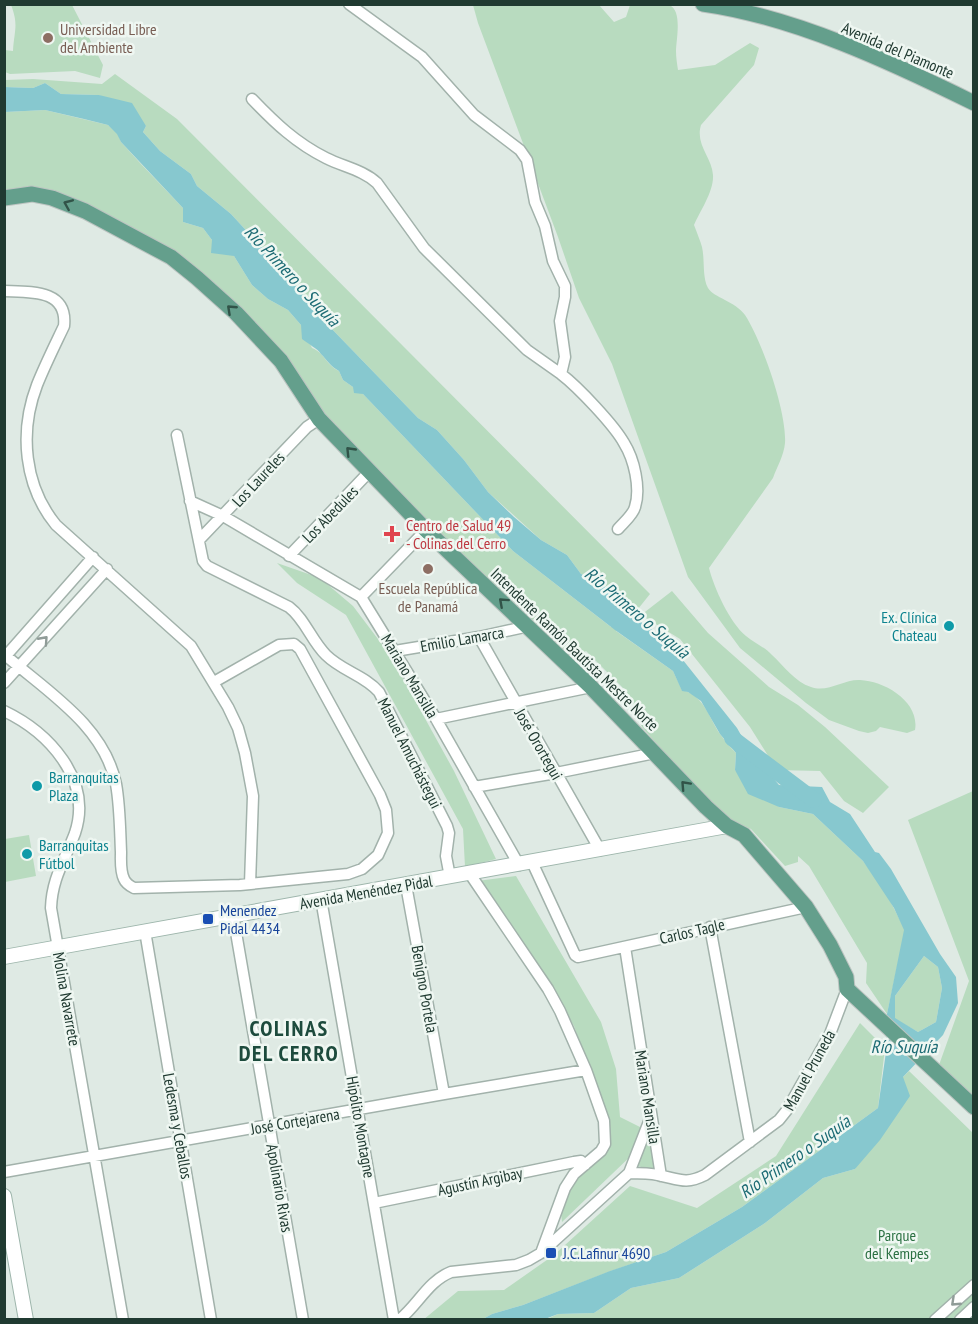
<svg xmlns="http://www.w3.org/2000/svg" width="978" height="1324" font-family="'PT Sans Narrow',sans-serif">
<rect width="100%" height="100%" fill="#dfeae4"/>
<path fill="#b8dbbf" d="M11 5H72L103 65 100 78 75 71 10 74 5 72V50L13 51C14 31 19 25 11 5Z
M473 5H599L614 22 626 17 630 5C641 5 659 1 669 5 683 10 676 40 676 51 676 57 677 64 678 70L715 65 750 43 759 48 754 65 701 125C695 145 712 157 713 175 714 191 700 211 694 225 697 233 700 240 702 247 705 260 702 277 708 288 714 298 735 301 745 315 762 341 787 412 785 443 784 455 777 467 773 478L709 568C714 588 730 623 746 636 754 643 765 647 772 655 784 666 795 682 811 687 828 693 844 679 860 680 885 681 920 702 915 730L907 733 880 727 876 731 868 733 859 731 829 720 806 703 740 648 688 577 612 364 579 298 558 237 478 23Z
M115 74 177 119 650 594 630 619 616 631 673 671 682 690C704 695 709 718 720 734 725 741 730 747 736 753L735 770 779 807 813 814 863 861 885 891 905 930 887 1014 866 983 867 963 809 866 798 856V862L785 866 751 829 727 819 708 803 642 727 624 689 586 651 567 663 319 419 288 370 182 265 52 198H5V112L45 110 108 125 118 134 121 142 141 164 184 209 183 222 203 228 212 240 234 256 252 285 268 299 288 310 301 325 312 348C325 353 326 365 339 371L343 380 363 394 513 551 611 627 630 615 600 580 581 574 567 555 541 540 488 492 464 460 437 430 418 418 328 325 288 276 231 214 197 186 191 174 160 151 143 132 146 126 99 95 61 94 45 83 33 88 5 87V80L33 79 102 84Z
M277 563 320 578 353 606 390 655 454 771 496 859 465 867 463 829 346 615 297 583Z
M672 591 708 633 769 687 798 705 825 727 889 787 863 813 844 801 820 771 777 770 750 727 680 639 641 615Z
M973 791V1098L939 1065 969 981 908 820Z
M29 835 36 876 5 882V839Z
M516 876 601 1022 616 1069 620 1117 646 1130 636 1151 562 1222 561 1213 568 1192 579 1177 600 1159 608 1122 574 1026 542 971 477 881Z
M924 956 938 967 942 988 936 1022 918 1032 895 1019V996Z
M860 1023 885 1048 878 1108 742 1207 666 1252 611 1271 523 1305 492 1314 483 1319 423 1320 458 1291 504 1290 554 1255 630 1186 697 1208 776 1156Z
M909 1071 973 1133V1319L545 1320 558 1314 594 1313 631 1288 679 1278 765 1223 823 1178 855 1169 903 1077Z
M650 1127 656 1171 634 1165Z"/>
<path fill="#87c8cf" fill-rule="evenodd" d="M45 83 61 94 99 95 132 103 146 126 143 132 160 151 191 174 197 186 231 214 288 276 328 325 418 418 437 430 464 460 488 492 514 517 541 540 567 555 581 574 600 580 625 611 667 640 737 728 750 751 779 785 822 787 830 802 850 814 875 852 879 853 891 869 940 954 956 977 958 1003 943 1035 903 1077 910 1096 880 1140 855 1169 823 1178 765 1223 679 1278 631 1288 594 1313 558 1314 545 1319H483L492 1314 523 1305 610 1271 666 1252 742 1207 878 1108 886 1052 887 1014 904 930 894 908 863 861 813 814 779 807 748 794 735 770 736 753 720 734 701 701 688 692 682 691 673 671 615 630 513 551 363 394 354 393 353 387 343 380 339 371C330 366 328 361 321 354 317 348 308 344 302 339L301 325 288 310 268 299 252 285 234 256 211 253 212 240 203 228 183 222V208L121 142 117 134 108 125 84 119 45 110 5 112 4 87 33 88ZM924 956 938 967 942 988 936 1022 918 1032 895 1018V996Z"/>
<g fill="none" stroke-linecap="round" stroke-linejoin="round">
<path stroke="#87c8cf" stroke-width="16" d="M732 738 814 800"/>
<g stroke="#a2b2ab" stroke-width="13">
<path id="minor" d="M349 4 422 57 474 115 520 150 527 160 535 202 545 226 553 261 565 286V297L560 321 565 357 561 374C578 387 614 425 624 443 634 459 641 488 635 507 633 515 624 522 618 529
M252 99C275 123 296 143 326 158 344 167 363 170 377 183L424 248 527 350 561 374
M4 291C30 292 68 289 64 326 55 345 45 365 37 385 19 432 24 486 56 525L191 646 228 707 238 728 245 753 253 796 250 884
M177 435 203 561 207 566 289 607C305 619 311 640 326 655 342 671 364 675 379 692L447 826 449 833 446 856 450 877
M190 501 223 516 361 597 436 719 519 865
M199 540 307 427 319 419
M289 556 370 471
M361 597 426 530
M479 637 600 850
M395 651 479 637 529 626
M4 654C46 691 104 725 116 784 120 806 120 830 121 852 121 861 120 871 124 879 126 884 130 886 134 888L240 885 348 874 362 869 378 855 388 833 386 810 380 795 300 649 294 644 279 645 214 682
M4 658 93 557
M4 683 107 569
M4 711C48 732 93 779 75 833 65 860 52 878 51 908L123 1320
M436 719 591 687
M474 787 556 773 655 753
M532 862 575 955 578 957 806 907
M470 874 548 989 560 1011 586 1070 604 1121 605 1144 601 1151 574 1174 565 1188 541 1253
M406 885 444 1094
M321 899 394 1320
M233 915 303 1320
M710 927 750 1142
M145 931 211 1320
M625 947 661 1176
M4 1172 444 1094 586 1070
M629 1173C639 1173 649 1173 658 1175 679 1179 685 1185 705 1175L779 1120 787 1110 830 1034 847 989
M629 1173 650 1119
M374 1203 574 1162 581 1161 585 1165
M399 1320C418 1305 428 1281 451 1272L516 1265 529 1260 541 1253 629 1173
M935 1320 974 1285
M960 1320 974 1307"/>
</g>
<g stroke="#9eb6ac" stroke-width="16">
<path id="secondary" d="M4 957 727 826
M4 1196 26 1320"/>
</g>
<g stroke="#bcc4c1" stroke-width="17">
<path id="primary" d="M703 4C795 17 891 62 974 103
M4 198 32 194 52 198 85 211 171 257 197 278 236 313 281 361 319 419 426 530 591 687 706 807 727 826 744 835 806 907 830 945 846 977 847 989 974 1107"/>
</g>
<use href="#minor" stroke="#fff" stroke-width="10"/>
<use href="#secondary" stroke="#fff" stroke-width="14"/>
<use href="#primary" stroke="#649f8c" stroke-width="15"/>
</g>
<defs><path id="oneway-chevron" d="M-2-3.5L2.5 0L-2 3.5" fill="none" stroke-width="1.6" stroke-linecap="round" stroke-linejoin="round" transform="scale(1.5)"/></defs>
<g stroke="#315348">
<use href="#oneway-chevron" transform="translate(68 204) rotate(-157)"/>
<use href="#oneway-chevron" transform="translate(231 309) rotate(-137)"/>
<use href="#oneway-chevron" transform="translate(350 451) rotate(-134)"/>
<use href="#oneway-chevron" transform="translate(503 602) rotate(-138)"/>
<use href="#oneway-chevron" transform="translate(685 785) rotate(-133)"/>
</g>
<g stroke="#909c98">
<use href="#oneway-chevron" transform="translate(44 640) rotate(-48)"/>
<use href="#oneway-chevron" transform="translate(955 1302) rotate(137)"/>
</g>
<g fill="#8d6e63" stroke="#eff7f2" stroke-width="2">
<circle cx="48" cy="38" r="6"/>
<circle cx="428" cy="569" r="6"/>
</g>
<path fill="#e0444e" stroke="#eff7f2" stroke-width="2" d="M389 525h6v6h6v6h-6v6h-6v-6h-6v-6h6z"/>
<g fill="#0f9aa8" stroke="#eff7f2" stroke-width="2">
<circle cx="949" cy="626" r="6"/>
<circle cx="37" cy="786" r="6"/>
<circle cx="27" cy="854" r="6"/>
</g>
<g fill="#1a4fb4" stroke="#eff7f2" stroke-width="2">
<rect x="202" y="913" width="12" height="12" rx="3"/>
<rect x="545" y="1247" width="12" height="12" rx="3"/>
</g>
<g text-anchor="middle" stroke-width="5" stroke-linejoin="round" paint-order="stroke">
<g font-size="16" fill="#785e54" stroke="#eff7f2" text-anchor="start">
<text x="60" y="35">Universidad Libre<tspan x="60" dy="18">del Ambiente</tspan></text>
<text x="428" y="594" text-anchor="middle">Escuela República<tspan x="428" dy="18">de Panamá</tspan></text>
</g>
<g font-size="16" fill="#203a31" stroke="#eff7f2">
<text transform="translate(898 50) rotate(23)" y="6">Avenida del Piamonte</text>
<text transform="translate(258 479) rotate(-47)" y="6">Los Laureles</text>
<text transform="translate(330 514) rotate(-46)" y="6">Los Abedules</text>
<text transform="translate(462 639) rotate(-10)" y="6">Emilio Lamarca</text>
<text transform="translate(575 649) rotate(44)" y="6">Intendente Ramón Bautista Mestre Norte</text>
<text transform="translate(410 676) rotate(59)" y="6">Mariano Mansilla</text>
<text transform="translate(539 744) rotate(60)" y="6">José Orortegui</text>
<text transform="translate(410 753) rotate(63)" y="6">Manuel Amuchástegui</text>
<text transform="translate(366 892) rotate(-10)" y="6">Avenida Menéndez Pidal</text>
<text transform="translate(692 931) rotate(-13)" y="6">Carlos Tagle</text>
<text transform="translate(425 989) rotate(80)" y="6">Benigno Portela</text>
<text transform="translate(67 999) rotate(80)" y="6">Molina Navarrete</text>
<text transform="translate(809 1070) rotate(-61)" y="6">Manuel Pruneda</text>
<text transform="translate(648 1097) rotate(81)" y="6">Mariano Mansilla</text>
<text transform="translate(295 1121) rotate(-10)" y="6">José Cortejarena</text>
<text transform="translate(178 1126) rotate(80)" y="6">Ledesma y Ceballos</text>
<text transform="translate(361 1127) rotate(80)" y="6">Hipólito Montagne</text>
<text transform="translate(480 1181) rotate(-12)" y="6">Agustín Argibay</text>
<text transform="translate(280 1188) rotate(80)" y="6">Apolinario Rivas</text>
</g>
<g font-size="16" fill="#be3a42" stroke="#eff7f2" text-anchor="start">
<text x="406" y="531">Centro de Salud 49<tspan x="406" dy="18">- Colinas del Cerro</tspan></text>
</g>
<g font-size="16" fill="#0d838f" stroke="#eff7f2" text-anchor="start">
<text x="937" y="623" text-anchor="end">Ex. Clínica<tspan x="937" dy="18">Chateau</tspan></text>
<text x="49" y="783">Barranquitas<tspan x="49" dy="18">Plaza</tspan></text>
<text x="39" y="851">Barranquitas<tspan x="39" dy="18">Fútbol</tspan></text>
</g>
<g font-size="16" fill="#164399" stroke="#eff7f2" text-anchor="start">
<text x="220" y="916">Menendez<tspan x="220" dy="18">Pidal 4434</tspan></text>
<text x="563" y="1259">J.C.Lafinur 4690</text>
</g>
<g font-size="16" fill="#2b7042" stroke="#eff7f2">
<text x="897" y="1241">Parque<tspan x="897" dy="18">del Kempes</tspan></text>
</g>
<g font-size="18" font-style="italic" fill="#1c6b74" stroke="#eff7f2">
<text transform="translate(292 276) rotate(47)" y="6">Río Primero o Suquía</text>
<text transform="translate(637 613) rotate(40)" y="6">Río Primero o Suquía</text>
<text x="904" y="1053">Río Suquía</text>
<text transform="translate(795 1157) rotate(-35)" y="6">Río Primero o Suquía</text>
</g>
<g font-size="22" font-weight="bold" letter-spacing="1.5" fill="#1d4b3d" stroke="#eff7f2">
<text x="289" y="1036">COLINAS<tspan x="289" dy="25">DEL CERRO</tspan></text>
</g>
</g>
<rect width="978" height="1324" fill="none" stroke="#203a31" stroke-width="12"/>
</svg>
